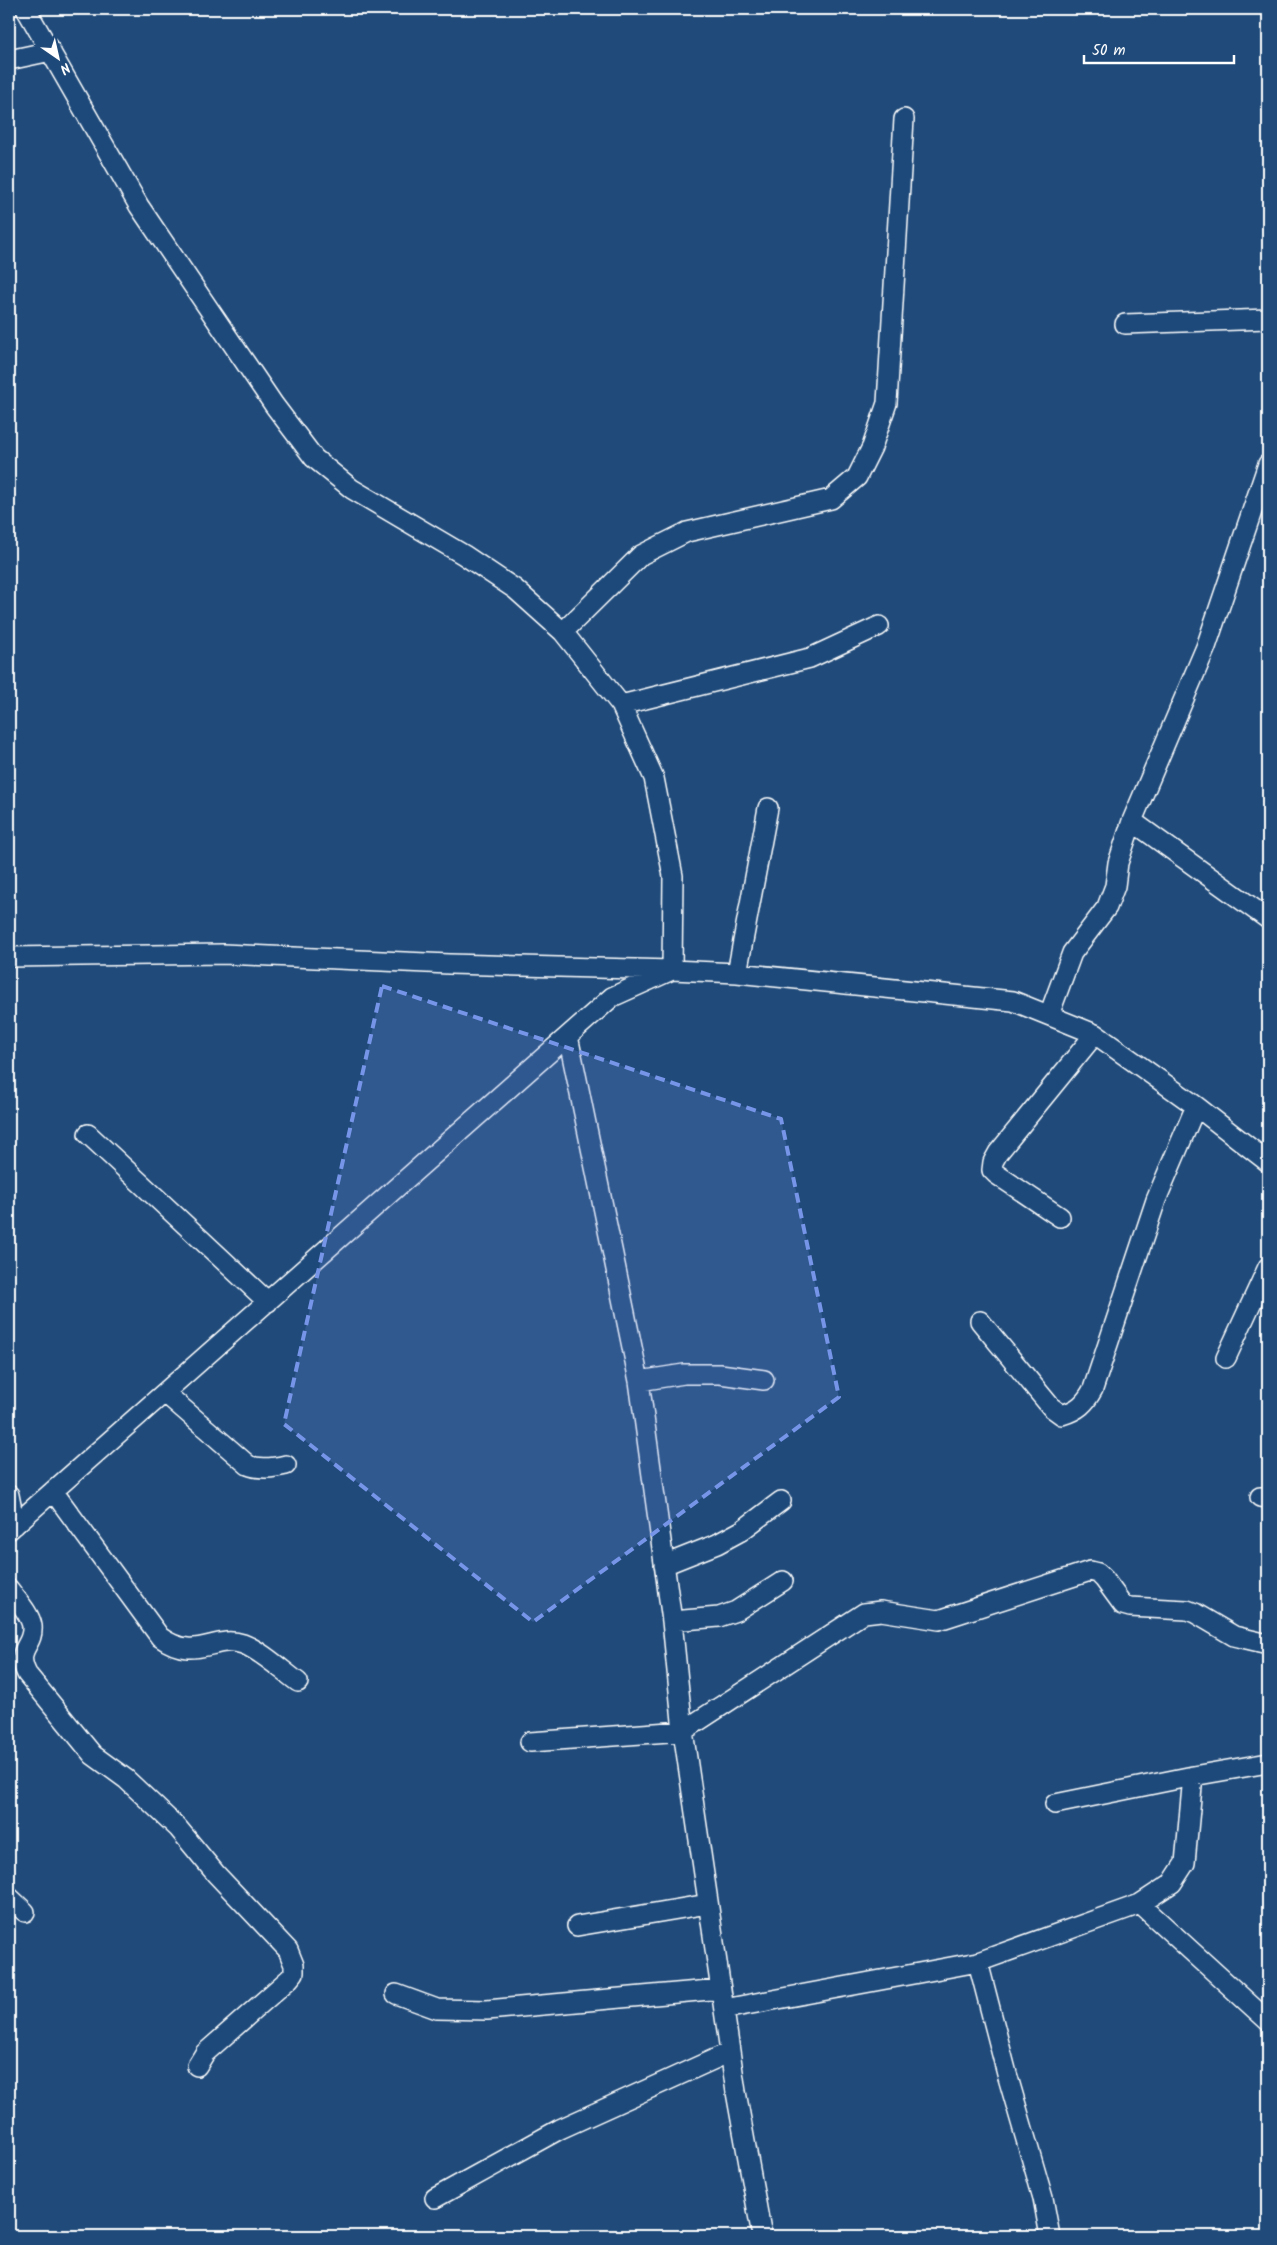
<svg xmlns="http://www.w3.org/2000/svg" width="1277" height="2245" font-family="Kalam,sans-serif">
<rect width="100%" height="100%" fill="#1f4a7a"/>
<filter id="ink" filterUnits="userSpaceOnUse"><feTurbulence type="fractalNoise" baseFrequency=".02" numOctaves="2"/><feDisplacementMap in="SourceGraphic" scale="10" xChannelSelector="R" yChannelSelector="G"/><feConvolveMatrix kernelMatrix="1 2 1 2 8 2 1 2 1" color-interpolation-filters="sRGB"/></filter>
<g filter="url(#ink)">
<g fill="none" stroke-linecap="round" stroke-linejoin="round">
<g stroke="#fff" stroke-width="22">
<path id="minor" d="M9 60 51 51
M1125 324 1268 319
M563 632 641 555 687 532 831 499 857 477 872 447 887 403 904 119
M621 705 810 658 879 626
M1132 821 1268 919
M9 957 223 954 449 964 672 970 673 876 654 778 621 705 563 632 515 589 464 555 352 489 314 458 274 405 139 206 26 9
M737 973 768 808
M1049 1015 1072 953 1107 907 1115 886 1118 863 1132 821 1206 647 1268 464
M568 1036 639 1381 672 1621 683 1731 736 2092 762 2236
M88 1134 268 1302
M1060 1217 996 1174 992 1170 993 1162 998 1153 1095 1034
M980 1321 1051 1407 1062 1415C1078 1410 1085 1404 1093 1389L1156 1200 1196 1106
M1226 1358 1268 1267
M639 1381 684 1374H720L764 1380
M165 1393 248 1465C260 1470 273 1468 286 1465
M53 1491 160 1637C196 1663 214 1634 243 1644 260 1650 283 1671 298 1682
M9 1495 15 1525
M1260 1497 1268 1498
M9 1530 612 997 672 970 737 973 1013 1001 1095 1034 1196 1106 1268 1162
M664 1565 717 1544 741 1531 781 1501
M9 1589C16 1599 30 1613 32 1626 34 1647 14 1648 27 1674L93 1755 126 1779 178 1828 216 1874 288 1950 294 1965V1973L289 1979 205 2053 197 2066
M672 1621 719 1617 736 1611 783 1581
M530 1742 683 1731 864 1613 881 1611 939 1620 1090 1571 1098 1573 1104 1579 1123 1605 1130 1607 1187 1610 1195 1613 1234 1636 1268 1644
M1055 1804 1193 1776 1268 1763
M9 1897 25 1912
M1140 1904 1268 2021
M577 1926 708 1904
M978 1962 1007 2074 1043 2198 1050 2236
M396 1994 437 2009 487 2010 721 1989
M724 2009 978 1962 1140 1904 1172 1883 1185 1863 1193 1776
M435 2198 560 2129 730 2052"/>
</g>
<use href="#minor" stroke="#1f4a7a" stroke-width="19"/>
</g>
</g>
<path fill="#7795e8" fill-opacity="0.2" stroke="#7795e8" stroke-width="4" stroke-dasharray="10 6" stroke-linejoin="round" d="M382 986 781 1119 839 1397 533 1622 284 1424Z"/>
<rect width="1277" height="2245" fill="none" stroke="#1f4a7a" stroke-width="30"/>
<rect x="15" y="15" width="1247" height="2215" fill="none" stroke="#fff" stroke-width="2" filter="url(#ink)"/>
<g transform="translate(58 58) rotate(146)" stroke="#1f4a7a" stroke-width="4" paint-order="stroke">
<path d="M0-4L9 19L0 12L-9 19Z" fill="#ffffff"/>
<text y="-8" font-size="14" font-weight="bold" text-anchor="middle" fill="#ffffff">N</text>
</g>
<path d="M1084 55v8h150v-8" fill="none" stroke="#ffffff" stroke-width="2.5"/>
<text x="1092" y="55" font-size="15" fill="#ffffff" stroke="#1f4a7a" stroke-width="4" paint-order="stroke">50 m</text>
</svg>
